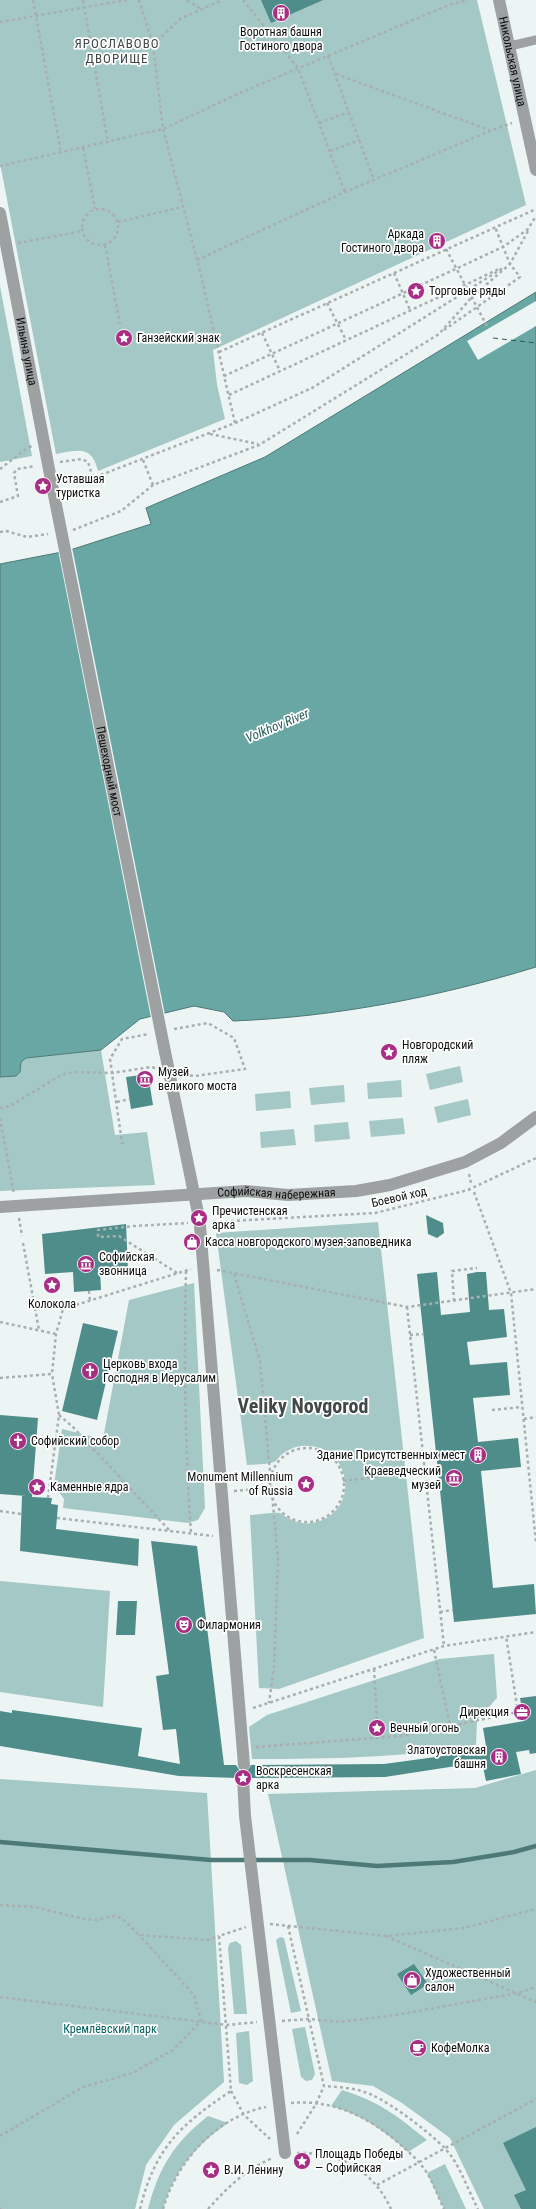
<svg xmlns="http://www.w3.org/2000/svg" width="536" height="2209" font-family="'Roboto Condensed',sans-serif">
<rect width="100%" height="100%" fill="#ecf4f4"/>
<path fill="#a3c8c5" d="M0 0H477L526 205 213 350 217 385 225 419 98 471C92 445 78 450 56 454L0 163Z
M0 286 32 456 0 462Z
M101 1050 115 1135 147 1132 155 1185 0 1191V1077L16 1076 20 1072 21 1062 26 1058Z
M460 1066 463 1082 430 1090 426 1074Z
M401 1080 402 1097 368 1099 367 1083Z
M344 1085 345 1102 311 1105 309 1088Z
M290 1091 291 1108 256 1111 255 1094Z
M468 1099 471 1115 438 1123 434 1107Z
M403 1118 405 1134 371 1137 369 1121Z
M348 1122 350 1139 315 1142 314 1125Z
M294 1129 296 1145 261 1148 260 1132Z
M378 1222 424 1638 279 1689 259 1688 250 1515C259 1515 271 1512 280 1513 283 1514 285 1517 288 1518 298 1524 309 1525 320 1521 360 1507 350 1447 308 1446 298 1445 288 1449 280 1456 278 1458 277 1461 274 1462 266 1465 255 1464 247 1465L216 1233Z
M194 1283 205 1508 198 1520 188 1523 63 1508 64 1499 59 1492H53L62 1429 103 1439 129 1300Z
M0 1581 110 1591 103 1707 0 1692Z
M494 1654 497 1698 477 1720 476 1745C405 1758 325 1759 252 1759L249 1727 267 1715 439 1659Z
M536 1770V2209H484L450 2138 402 2103 373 2086 332 2081 268 1794 475 1788Z
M0 1779 207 1793 224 2082 174 2125 146 2165 135 2209H0Z
M280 1937 284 1938 301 2011 291 2013 276 1940Z
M236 1941 241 1945 247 2014H234L228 1948 230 1943Z
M305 2027 315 2074 312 2080 306 2081 301 2077 292 2029Z
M249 2031 253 2081 247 2085 239 2083 236 2033Z
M342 2090C380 2102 396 2115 427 2140L408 2152C384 2130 362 2115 331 2106Z
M208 2116 228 2123C196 2145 174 2171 163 2209H148C159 2167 174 2143 208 2116Z
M445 2164 466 2209H444L427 2173Z"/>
<path fill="#69a7a4" stroke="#4d7977" d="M536 292V967C438 997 336 1017 233 1021L224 1012 194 1006 140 1019 101 1050 26 1058 21 1062 20 1072 16 1076 0 1077V564L67 551 151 524 146 508 265 457Z"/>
<path fill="#ecf4f4" d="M536 301V326L478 360 467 341Z
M72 547 165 1015 151 1018 58 550Z"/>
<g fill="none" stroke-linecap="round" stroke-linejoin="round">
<path stroke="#4d7977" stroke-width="4.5" d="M0 1842 211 1860H310L377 1866 453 1862 514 1852 536 1846"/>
<path stroke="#255b59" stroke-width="1" stroke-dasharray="5 4" stroke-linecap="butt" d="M493 338 536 343"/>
</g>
<path fill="#4f8d8a" d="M261 0H323L271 23Z
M148 1074 153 1105 131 1109 126 1077Z
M426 1215 443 1223 444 1233 437 1238 428 1234Z
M126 1224 128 1269 100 1270 101 1290 74 1292 73 1272 45 1274 42 1234Z
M437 1272 441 1315 470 1312 467 1274 477 1272H486L489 1310 504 1309 507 1337 467 1342 470 1365 507 1362 510 1395 473 1398 478 1442 518 1438 521 1467 481 1471 493 1588 534 1584 536 1614 454 1622 417 1274Z
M83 1323 118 1331 97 1420 62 1411Z
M0 1415 38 1418 32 1497 52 1498 51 1504 58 1505 56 1529 139 1539 138 1566 20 1551 22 1496H26L0 1494Z
M151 1541 197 1546 224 1765H236L240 1771 236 1778 179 1776 0 1746V1711L12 1713V1710L142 1728 138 1756 180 1764 176 1729 163 1730 156 1676 169 1674Z
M118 1601H137L135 1635H116Z
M536 1696V1753L530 1754 529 1750 516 1752 521 1774 486 1781 482 1762 385 1777 251 1778 247 1772 251 1765 384 1764 480 1751 479 1747 486 1746 483 1728 524 1721 520 1698Z
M414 1964 428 1984 411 1995 397 1974Z
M536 2127V2209H521L514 2195 526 2190 503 2143Z"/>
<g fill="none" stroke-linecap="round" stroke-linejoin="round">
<path stroke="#a8afaf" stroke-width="2.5" stroke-dasharray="3 3" stroke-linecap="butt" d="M33 0 61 153
M83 0 108 143
M139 0 153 45 163 129 199 267 224 375
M187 0 201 9
M243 0 298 68 345 192
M0 22 127 0
M153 45 180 19 222 0
M328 56 374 180
M336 74 489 130
M319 123 349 112
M83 148 95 209
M330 151 360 140
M0 166 163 129 242 92 449 5 468 0
M82 227a18 18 0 1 1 36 0a18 18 0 1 1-36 0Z
M118 222 183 207
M18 243 83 231
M105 245 120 324
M446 249 488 328
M197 260 345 192 490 131 512 123
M394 273 410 310
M327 303 346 340
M444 330 520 277 510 264 495 227
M262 333 280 371
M219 352 536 209
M229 395 499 269
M235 423 312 388 503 268
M210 434 258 444
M143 460 153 485
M60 462 82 459 88 462 93 478 235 423 224 376 503 247 528 229 536 216
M0 469 26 449 32 446
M0 502 18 496 14 473 17 469 35 466
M73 530 121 511 153 485 259 445 439 334 472 297 510 264 528 231
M0 532 6 531 27 537 48 534
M174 1029 208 1023 234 1038 245 1069 195 1076 184 1075
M117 1102 130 1099
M0 1108 10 1106 63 1074 76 1072 112 1073 151 1067 155 1068
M0 1118 14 1194
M124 1143H122L110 1059 122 1039 149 1034
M469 1174 471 1183
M474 1192 511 1293 536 1543
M19 1218 22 1236
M213 1222 375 1213 468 1190 536 1158
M23 1243 39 1330
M217 1270 407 1307 536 1289
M186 1271C184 1359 185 1446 191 1533
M177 1273 119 1236 98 1237V1230L134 1226 188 1223
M234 1274 260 1361 278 1559 274 1667 269 1703
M89 1291 90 1302
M454 1301 452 1271 477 1268
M407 1307 444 1646
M0 1322 56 1334
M410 1335 424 1334
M0 1378 52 1374 56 1334 63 1309 191 1269
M492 1410 522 1407
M59 1415 74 1428 169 1530
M524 1419 536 1417
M270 1485a37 37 0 1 1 74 0a37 37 0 1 1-74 0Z
M343 1481 438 1469
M234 1491 270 1488
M48 1498 59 1415 52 1374
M0 1511 21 1514
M57 1518 213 1536
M440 1612 453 1610
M434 1650 450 1726
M374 1669 377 1720
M253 1708 444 1646 536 1632
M518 1712H522
M256 1747 401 1736 518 1712 506 1636
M0 1905 34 1907 84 1919 96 1920 115 1916 122 1918 139 1935 207 1940 219 1936
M270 1924 386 1936 464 1928 536 1909
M288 1926 324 2086C340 2087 357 2088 372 2095 391 2103 441 2140 452 2157 462 2172 469 2192 478 2209
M386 1936 536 2002
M0 1997 227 2025 257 2022
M282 2021 309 2019 340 2022 396 2015 518 1993 536 1987
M231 2091 244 2115 270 2139
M291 2103C334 2099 371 2118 402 2146 411 2154 421 2163 427 2173 434 2184 438 2197 444 2209
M297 2134 316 2104 324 2086
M0 2136 83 2087 133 2073 173 2050 201 2021 194 1995 139 1935
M297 2153C340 2152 373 2170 391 2209
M377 2185 536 2099
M0 2208 1 2209
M140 2209C155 2148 180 2125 231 2091L219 1936 246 1927
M163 2209C177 2161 216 2117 266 2107
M208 2209C227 2188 247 2168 273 2158"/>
<path stroke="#9ea1a1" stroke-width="9" d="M510 46 536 40"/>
<g stroke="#9ea1a1" stroke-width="12">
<path id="s1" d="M499 0 536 170"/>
<path id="s2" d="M0 213 53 490"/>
<path d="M165 1052 199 1218"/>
<path id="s3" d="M0 1207 246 1191 288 1195 356 1191 390 1185 465 1162 501 1143 536 1117"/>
<path d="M200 1226 244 1765"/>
<path d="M243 1778 245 1816 285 2153"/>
</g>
<path stroke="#9ea1a1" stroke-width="12" id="s4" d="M53 490 165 1052"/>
</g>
<defs>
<g id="building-disc" transform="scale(0.9)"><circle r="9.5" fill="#a72e84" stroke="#fff"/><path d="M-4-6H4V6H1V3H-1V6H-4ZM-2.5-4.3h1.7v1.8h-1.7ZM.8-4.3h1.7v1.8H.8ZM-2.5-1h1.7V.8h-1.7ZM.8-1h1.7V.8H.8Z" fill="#fff"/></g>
<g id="sight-disc" transform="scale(0.9)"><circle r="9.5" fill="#a72e84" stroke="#fff"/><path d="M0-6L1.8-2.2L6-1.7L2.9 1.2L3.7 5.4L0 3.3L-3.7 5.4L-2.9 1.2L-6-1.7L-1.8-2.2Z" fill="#fff"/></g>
<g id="museum-disc" transform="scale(0.9)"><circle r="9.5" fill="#a72e84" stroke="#fff"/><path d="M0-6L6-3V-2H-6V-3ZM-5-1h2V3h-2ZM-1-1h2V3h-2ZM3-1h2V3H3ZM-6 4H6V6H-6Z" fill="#fff"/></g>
<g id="shop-disc" transform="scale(0.9)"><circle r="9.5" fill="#a72e84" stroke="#fff"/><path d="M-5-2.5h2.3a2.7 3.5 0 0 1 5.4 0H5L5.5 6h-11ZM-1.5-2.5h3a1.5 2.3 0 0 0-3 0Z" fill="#fff"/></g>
<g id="church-disc" transform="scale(0.9)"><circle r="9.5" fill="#a72e84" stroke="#fff"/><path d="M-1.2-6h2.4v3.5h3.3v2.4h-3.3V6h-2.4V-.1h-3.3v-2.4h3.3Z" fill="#fff"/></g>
<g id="theatre-disc" transform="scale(0.9)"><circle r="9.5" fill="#a72e84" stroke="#fff"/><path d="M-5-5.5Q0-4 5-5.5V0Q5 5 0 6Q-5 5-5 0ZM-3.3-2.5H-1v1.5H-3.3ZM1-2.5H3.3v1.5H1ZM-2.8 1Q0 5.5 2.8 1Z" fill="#fff"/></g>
<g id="office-disc" transform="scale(0.9)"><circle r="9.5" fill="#a72e84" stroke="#fff"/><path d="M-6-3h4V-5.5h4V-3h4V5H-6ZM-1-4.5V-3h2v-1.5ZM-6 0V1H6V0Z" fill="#fff"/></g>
<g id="cafe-disc" transform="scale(0.9)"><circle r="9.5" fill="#a72e84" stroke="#fff"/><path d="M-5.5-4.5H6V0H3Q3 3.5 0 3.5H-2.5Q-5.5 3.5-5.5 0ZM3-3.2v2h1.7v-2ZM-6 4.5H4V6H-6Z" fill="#fff"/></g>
</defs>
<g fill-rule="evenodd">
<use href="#building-disc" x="281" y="13"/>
<use href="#building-disc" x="437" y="241"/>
<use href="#sight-disc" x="416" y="291"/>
<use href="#sight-disc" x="124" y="338"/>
<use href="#sight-disc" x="43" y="486"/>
<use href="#sight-disc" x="389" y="1052"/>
<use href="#museum-disc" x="145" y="1079"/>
<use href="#sight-disc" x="199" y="1218"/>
<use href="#shop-disc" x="192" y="1242"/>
<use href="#museum-disc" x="86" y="1264"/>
<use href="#sight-disc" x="52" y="1285"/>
<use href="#church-disc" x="90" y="1371"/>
<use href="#church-disc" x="18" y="1441"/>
<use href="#building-disc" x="478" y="1455"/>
<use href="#museum-disc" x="454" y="1478"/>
<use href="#sight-disc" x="306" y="1484"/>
<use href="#sight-disc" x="37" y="1487"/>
<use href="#theatre-disc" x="184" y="1625"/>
<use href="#office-disc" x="522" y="1712"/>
<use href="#sight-disc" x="377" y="1728"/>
<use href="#building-disc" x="499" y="1757"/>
<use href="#sight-disc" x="243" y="1778"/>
<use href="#shop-disc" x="412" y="1980"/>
<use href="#cafe-disc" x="418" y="2048"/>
<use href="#sight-disc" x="302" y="2161"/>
<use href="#sight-disc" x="211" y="2170"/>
</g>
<g text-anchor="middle" stroke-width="3.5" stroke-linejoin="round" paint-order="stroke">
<g font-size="12" fill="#0b0e0d" stroke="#fff" text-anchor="start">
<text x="281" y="36" text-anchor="middle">Воротная башня<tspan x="281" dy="14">Гостиного двора</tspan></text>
<text x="424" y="238" text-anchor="end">Аркада<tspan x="424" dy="14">Гостиного двора</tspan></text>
<text x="429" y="295">Торговые ряды</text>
<text x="137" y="342">Ганзейский знак</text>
<text x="56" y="483">Уставшая<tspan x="56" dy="14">туристка</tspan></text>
<text x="402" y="1049">Новгородский<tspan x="402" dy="14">пляж</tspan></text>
<text x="158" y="1076">Музей<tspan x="158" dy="14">великого моста</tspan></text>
<text x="212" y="1215">Пречистенская<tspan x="212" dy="14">арка</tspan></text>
<text x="205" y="1246">Касса новгородского музея-заповедника</text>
<text x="99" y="1261">Софийская<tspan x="99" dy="14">звонница</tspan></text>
<text x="52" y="1308" text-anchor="middle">Колокола</text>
<text x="103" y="1368">Церковь входа<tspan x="103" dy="14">Господня в Иерусалим</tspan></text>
<text x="31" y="1445">Софийский собор</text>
<text x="465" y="1459" text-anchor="end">Здание Присутственных мест</text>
<text x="441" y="1475" text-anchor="end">Краеведческий<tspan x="441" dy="14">музей</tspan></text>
<text x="293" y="1481" text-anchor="end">Monument Millennium<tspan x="293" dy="14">of Russia</tspan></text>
<text x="50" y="1491">Каменные ядра</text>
<text x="197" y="1629">Филармония</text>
<text x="509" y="1716" text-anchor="end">Дирекция</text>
<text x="390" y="1732">Вечный огонь</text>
<text x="486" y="1754" text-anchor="end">Златоустовская<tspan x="486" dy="14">башня</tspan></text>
<text x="256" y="1775">Воскресенская<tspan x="256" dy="14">арка</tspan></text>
<text x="425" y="1977">Художественный<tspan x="425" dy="14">салон</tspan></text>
<text x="431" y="2052">КофеМолка</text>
<text x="315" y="2158">Площадь Победы<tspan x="315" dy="14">— Софийская</tspan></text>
<text x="224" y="2174">В.И. Ленину</text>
</g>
<g font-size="12" fill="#0b0e0d" stroke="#fff">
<text dy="4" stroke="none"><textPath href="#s1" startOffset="63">Никольская улица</textPath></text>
<text dy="4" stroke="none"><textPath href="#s2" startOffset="141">Ильина улица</textPath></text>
<text dy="4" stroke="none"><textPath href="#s4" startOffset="287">Пешеходный мост</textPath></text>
<text dy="4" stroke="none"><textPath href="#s3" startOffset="277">Софийская набережная</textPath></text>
<text transform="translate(399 1197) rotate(-13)" y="4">Боевой ход</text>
</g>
<g font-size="12" fill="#056260" stroke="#fff">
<text x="110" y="2033">Кремлёвский парк</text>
</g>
<g font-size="13" letter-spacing="1" fill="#414847" stroke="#fff">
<text x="117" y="48">ЯРОСЛАВОВО<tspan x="117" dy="15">ДВОРИЩЕ</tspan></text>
</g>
<g font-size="13" font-style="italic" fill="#255b59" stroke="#fff">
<text transform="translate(277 725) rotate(-23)" y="5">Volkhov River</text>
</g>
<g font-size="20" font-weight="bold" fill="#414847" stroke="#fff">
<text x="303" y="1413">Veliky Novgorod</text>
</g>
</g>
</svg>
